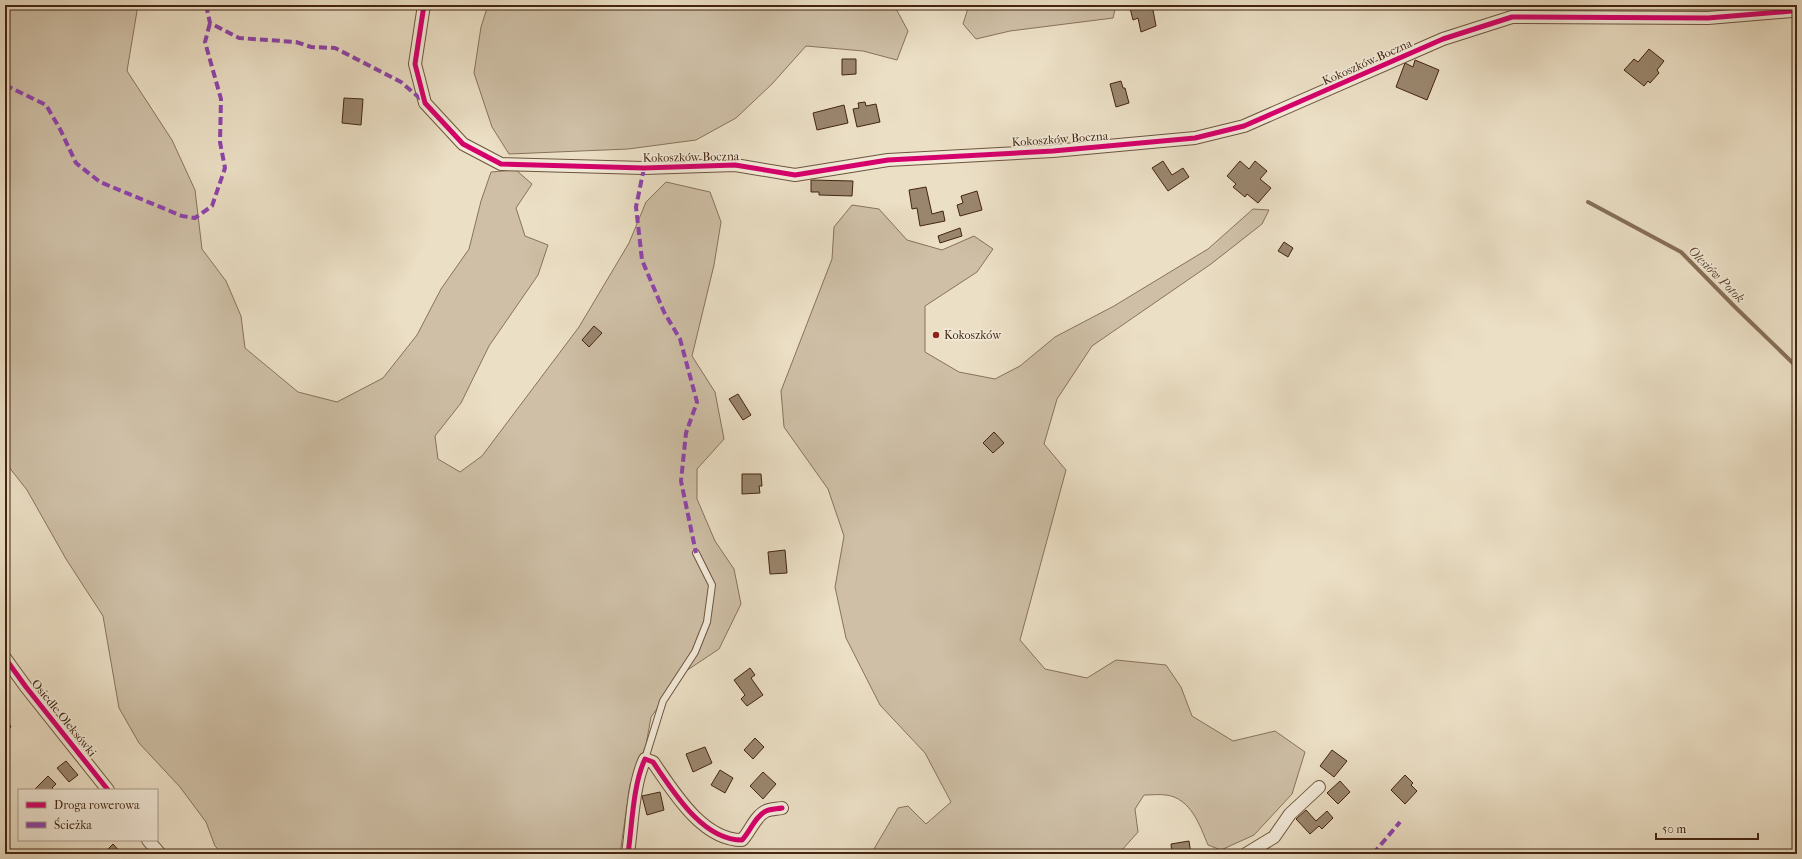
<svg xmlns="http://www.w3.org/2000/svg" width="1802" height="859" font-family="'IM FELL French Canon',serif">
<rect width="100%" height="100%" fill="#ebdfc5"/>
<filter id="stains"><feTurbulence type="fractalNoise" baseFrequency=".005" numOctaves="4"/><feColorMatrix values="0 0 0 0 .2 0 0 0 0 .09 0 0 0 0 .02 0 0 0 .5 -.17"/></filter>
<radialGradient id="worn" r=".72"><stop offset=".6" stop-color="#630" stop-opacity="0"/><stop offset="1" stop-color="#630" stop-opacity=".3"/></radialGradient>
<path fill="#cebfa6" stroke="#88725b" d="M5 5H138L127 71 172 140 195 190 202 249 226 281 241 316 245 348 298 392 337 402 383 378 417 335 441 289 469 249 481 201 491 172 516 170 532 184 516 208 525 236 548 245 538 275 489 346 461 403 435 436 438 459 460 472 482 456 579 327 629 243 646 202 666 182 710 192 721 222 714 265 692 356 715 392 724 439 697 469V499L715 541 734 569 741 604 719 649 683 673 651 717 646 745 630 785 620 854H223L215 846 206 822 180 787 139 743 119 708 103 616 66 559 27 490 5 462Z
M488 5H894L908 31 897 60 863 51 806 46 772 84 736 118 696 140 628 149 509 154 492 127 474 73 481 27Z
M969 5H1116L1113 18 1010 31 976 39 963 24Z
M852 205 879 209 907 240 942 250 974 236 993 249 977 272 925 306V352L959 372 995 379 1020 366 1055 337 1114 306 1208 249 1253 209 1269 210 1262 224 1211 264 1092 346 1057 399 1044 444 1066 470 1020 640 1045 669 1087 678 1116 660 1166 665 1181 687 1192 716 1233 741 1275 731 1305 752 1292 794 1254 835 1221 850 1208 845C1200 826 1191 798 1166 795 1159 794 1152 795 1144 795L1135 809 1138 832 1122 850 1089 854H871L898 808 908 806 926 824 951 802 925 753 880 705 846 638 835 587 844 536 828 489 784 427 781 391 832 259 834 227Z"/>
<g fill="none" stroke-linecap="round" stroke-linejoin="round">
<path stroke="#866f57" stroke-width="4" d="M1588 202 1681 252 1735 307 1797 367
M5 850 9 854"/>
</g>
<path fill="#9a866e" stroke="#432510" d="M1137 5H1152L1156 26 1141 32 1138 18 1133 20 1130 8Z
M1649 49 1664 61 1657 70 1659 73 1650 83 1648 81 1644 86 1624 70 1634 59 1638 62Z
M842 59H856V74L842 75Z
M1415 60 1439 70 1427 100 1396 87 1405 63 1413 67Z
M1121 81 1123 88H1125L1129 103 1116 107 1110 84Z
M344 98 363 99 361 125 342 123Z
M865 102 866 106 876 104 880 122 857 127 853 109 859 108 858 103Z
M844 105 848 123 817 130 813 113Z
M1163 161 1172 175 1183 168 1189 177 1168 191 1152 168Z
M1240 161 1249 169 1255 161 1267 171 1260 179 1271 188 1258 203 1247 194 1245 197 1233 187 1236 184 1227 176Z
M811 180 853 181 852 196 819 195V192H811Z
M926 187 932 214 943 211 945 221 920 226 917 208 912 209 909 190Z
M977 191 982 210 960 216 957 205 963 203 961 196Z
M960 228 962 236 940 243 938 236Z
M1284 242 1293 248 1288 257 1278 251Z
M594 326 602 333 589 347 582 340Z
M738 394 751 415 743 420 729 399Z
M994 432 1004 443 993 453 983 443Z
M742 474H761L762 486H759L760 493 742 494Z
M785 550 787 573 770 574 768 552Z
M750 668 755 675 751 678 763 695 747 706 741 699 745 695 734 680Z
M5 716 11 727 5 730Z
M755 738 764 747 753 759 744 750Z
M705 747 712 763 693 772 686 754Z
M5 748 10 756 5 759Z
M1332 750 1347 761 1334 777 1320 766Z
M66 761 78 775 69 782 57 768Z
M720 770 733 778 725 793 711 785Z
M763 772 776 784 763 799 750 786Z
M1405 775 1413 783 1411 785 1417 791 1405 804 1391 790Z
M48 776 56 784 52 788 54 790H34Z
M1340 781 1350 792 1338 804 1327 793Z
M660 792 664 810 647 815 642 796Z
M1306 810 1316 821 1327 811 1333 818 1322 829 1319 826 1310 834 1296 819Z
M1189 841 1191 854H1172L1171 844Z
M113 844 122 854H103Z"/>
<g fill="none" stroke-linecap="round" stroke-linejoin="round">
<g stroke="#6d543d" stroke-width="8">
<path id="service" d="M645 759 663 701 695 652 707 622 712 585 696 553"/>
</g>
<g stroke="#6d543d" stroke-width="14">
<path id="minor" d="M424 5 415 64 425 103 463 144 501 164 644 168 735 165 795 175 888 160 1053 151 1195 138 1244 126 1443 39 1512 17 1708 18 1792 11 1797 9
M5 658 26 687 108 790
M148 840 160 854
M628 854C632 826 633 784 645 759L653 762C673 791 702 840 742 840 750 832 755 816 766 811 770 809 777 809 782 808
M1246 854 1274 837 1290 814 1319 787"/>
</g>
<use href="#service" stroke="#f2ead9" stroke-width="6"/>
<use href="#minor" stroke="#f2ead9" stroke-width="12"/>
<path stroke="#8e44ad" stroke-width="4" stroke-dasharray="8 4" stroke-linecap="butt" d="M206 5 210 23 239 38 296 42 311 47 335 48 401 82 423 101
M5 85 46 105 60 129 76 163 100 182 182 216 195 218 212 206 225 168 220 142 221 99 205 42 210 23
M644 168 636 207 642 260 664 312 680 339 697 402 686 433 681 481 696 553
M1373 854 1400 822"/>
<g stroke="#f2ead9" stroke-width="8">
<path id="cycleway" d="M424 5 415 64 425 103 463 144 501 164 644 168 735 165 795 175 888 160 1053 151 1195 138 1244 126 1443 39 1512 17 1708 18 1792 11 1797 9
M5 658 26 687 108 790
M628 854C632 826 633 784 645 759L653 762C673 791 702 840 742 840 750 832 755 816 766 811 770 809 777 809 782 808"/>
</g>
<use href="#cycleway" stroke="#d6006c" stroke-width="5"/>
</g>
<circle fill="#8f2418" stroke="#f2ead9" stroke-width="1.5" cx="936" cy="335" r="4"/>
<g text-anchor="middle" stroke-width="3" stroke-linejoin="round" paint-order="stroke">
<g font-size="12" fill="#432510" stroke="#f2ead9">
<text transform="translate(1367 62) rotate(-24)" y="4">Kokoszków Boczna</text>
<text transform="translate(1060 139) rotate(-4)" y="4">Kokoszków Boczna</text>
<text transform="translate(691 157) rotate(-1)" y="4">Kokoszków Boczna</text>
<text transform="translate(64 718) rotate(51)" y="4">Osiedle Oleksówki</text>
</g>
<g font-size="12" fill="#432510" stroke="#f2ead9" text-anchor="start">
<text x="944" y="339">Kokoszków</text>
</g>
<g font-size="13" font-style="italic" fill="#644a34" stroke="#f2ead9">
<text transform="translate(1717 274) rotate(45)" y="5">Olesiów Potok</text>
</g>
</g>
<rect width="1802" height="859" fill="none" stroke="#ebdfc5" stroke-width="20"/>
<rect x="6" y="6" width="1790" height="847" fill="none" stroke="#432510" stroke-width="2"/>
<rect x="10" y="10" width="1782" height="839" fill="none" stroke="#432510"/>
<rect x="18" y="789" width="140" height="52" fill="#f2ead9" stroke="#ac9b89"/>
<rect x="26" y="802" width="20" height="6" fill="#d6006c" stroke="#ac9b89"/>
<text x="54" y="809" font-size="12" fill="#432510">Droga rowerowa</text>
<rect x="26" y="822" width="20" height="6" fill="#8e44ad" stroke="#ac9b89"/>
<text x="54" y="829" font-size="12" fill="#432510">Ścieżka</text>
<path d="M1656 833v6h102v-6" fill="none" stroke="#432510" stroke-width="2"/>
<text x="1662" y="833" font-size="12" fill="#432510" stroke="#f2ead9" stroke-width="3" paint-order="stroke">50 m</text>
<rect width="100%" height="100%" filter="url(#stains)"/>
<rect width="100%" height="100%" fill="url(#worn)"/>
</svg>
